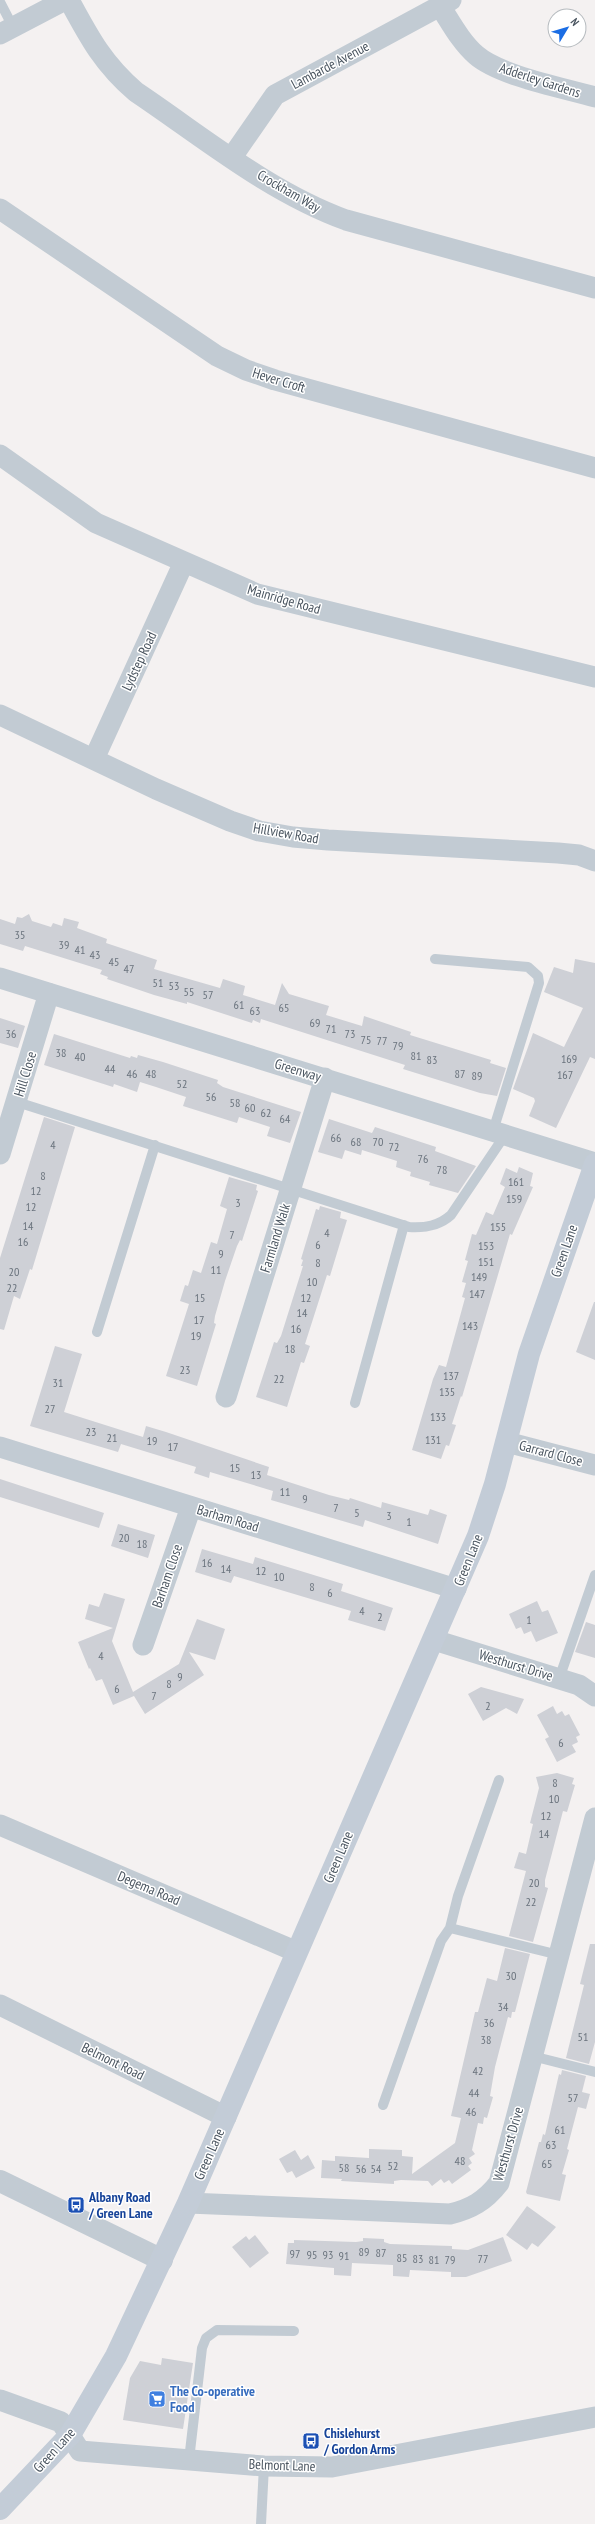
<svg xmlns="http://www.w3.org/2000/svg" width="595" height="2524" font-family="'PT Sans Narrow',sans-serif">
<rect width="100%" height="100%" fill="#f4f1f1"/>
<path fill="#ced0d6" d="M29 914 32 921 51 927 53 923 62 926 64 918 79 922 77 928 107 939 106 943 157 960 154 969 220 988 223 979 245 986 243 995 275 1005 282 983 289 994 329 1006 326 1015 362 1026 364 1016 411 1032 410 1035 491 1060 490 1063 506 1068 497 1096 480 1093 403 1069 405 1065 261 1019 260 1023 253 1020 252 1023 187 1002V1004L154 995 107 979 108 977 100 974 102 970 25 946 23 951 0 944V919L15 924 17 917 22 918Z
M575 959 595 963V1059L590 1057 556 1128 529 1116 535 1101 534 1098 513 1089 533 1033 564 1047 583 1008 544 992 554 967 573 973Z
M0 1018 25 1026 18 1048 0 1043Z
M54 1034 130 1058 131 1056 137 1058 138 1055 163 1062 218 1080 217 1083 223 1087 301 1112 290 1143 267 1136 270 1127 239 1117 237 1123 183 1106 186 1097 156 1087 140 1082 137 1092 114 1084 113 1087 44 1065Z
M44 1117 75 1127 32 1270 30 1269 20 1299 14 1296 4 1330 0 1329V1258Z
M329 1119 372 1133 375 1127 436 1147 435 1151 476 1166 458 1193 429 1185 430 1182 410 1176 411 1172 396 1167 397 1161 362 1150 361 1155 345 1150 342 1159 318 1152Z
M519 1167 533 1173 530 1186 533 1187 512 1235 510 1234 462 1397 461 1396 452 1424 456 1425 449 1446 446 1445 441 1459 412 1450 433 1379 439 1365 446 1367 456 1331 465 1298 462 1297 466 1283 462 1282 468 1261 465 1260 472 1234 476 1235 486 1212 493 1215 505 1187 500 1184 506 1168 517 1173Z
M229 1177 257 1185 256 1190 258 1191 242 1241 240 1240 237 1246 225 1281 215 1316 214 1323 216 1324 197 1386 166 1376 189 1304 180 1301 185 1285 188 1286 193 1270 201 1273 211 1242 217 1244 227 1209 220 1206Z
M320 1206 341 1212 340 1218 347 1220 330 1276 327 1275 321 1294 305 1344 310 1346 304 1363 301 1362 287 1407 256 1397 274 1342 277 1343 281 1336 303 1266H301L303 1260 301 1259 316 1209 319 1210Z
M594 1302H595V1360L576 1352Z
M55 1346 82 1354 64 1412 143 1437 146 1426 166 1432 269 1467 267 1475 329 1495 349 1500 350 1498 381 1508 382 1502 428 1515 430 1509 447 1515 438 1544 365 1520 363 1527 271 1500 273 1491 210 1472 209 1478 194 1473 196 1467 121 1444 118 1452 30 1426Z
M0 1479 104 1513 99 1528 0 1497Z
M118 1524 155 1535 148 1558 111 1546Z
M202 1549 253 1564 255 1557 343 1584 341 1591 393 1608 385 1631 348 1620 351 1611 234 1576 231 1583 195 1572Z
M104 1593 125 1599 112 1641 133 1692 179 1664 197 1619 225 1629 215 1660 189 1652 204 1675 145 1714 134 1696 113 1705 102 1679 96 1681 90 1668 89 1669 78 1642 113 1628 85 1619 89 1604 99 1607Z
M537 1601 542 1612 548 1610 558 1633 536 1642 531 1631 524 1634 521 1627 516 1629 509 1614Z
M586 1622 595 1625V1658L575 1652Z
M481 1687 524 1699 517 1714 506 1708 483 1721 468 1694Z
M553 1706 557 1714 562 1711 565 1716 569 1714 580 1735 576 1737 578 1742 572 1745 576 1752 557 1762 545 1739 549 1737 537 1715Z
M557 1773 574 1778 572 1784 575 1785 567 1812 563 1811 545 1880V1887L548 1888 533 1942 509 1936 526 1871 514 1868 519 1852 526 1854 533 1824 530 1823 539 1788 536 1777Z
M590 1944H595V2042L589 2064 566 2058 584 1985 580 1984Z
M505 1948 530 1954 515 2012H512L511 2018 508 2017 495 2067 490 2096 493 2097 487 2118 484 2117 483 2124 478 2123 472 2150 475 2154 469 2158 472 2163 468 2166 471 2170 452 2184 449 2180 444 2183 441 2179 432 2186 428 2181 401 2180 394 2181V2184L341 2181 342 2179 321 2178 322 2160 335 2161V2156L369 2158V2149L402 2150V2156L413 2157 412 2174 455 2143 461 2118 451 2116 475 2012H478L487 1978 497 1981Z
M562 2070 586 2076 582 2092 590 2094 586 2109 578 2107 567 2149 569 2150 562 2174 566 2175 560 2201 527 2194 526 2192 539 2142H541L543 2134 545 2135 559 2074 561 2075Z
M295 2150 301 2160 308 2155 315 2168 296 2178 292 2171 287 2173 279 2159Z
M527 2206 556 2227 538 2247 532 2243 527 2250 506 2235Z
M255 2235 269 2253 250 2268 232 2247 246 2236 249 2240Z
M503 2237 512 2261 466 2277H451V2272L410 2270 409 2277 393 2276V2265L352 2263 351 2276 334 2275V2268L286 2264 288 2243H294V2240L356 2242 363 2241V2238L384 2239V2242L390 2244 452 2246V2249L468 2250Z
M162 2358 193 2363 183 2429 123 2420 130 2378 140 2361 161 2365Z"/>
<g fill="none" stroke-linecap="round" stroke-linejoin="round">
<path stroke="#c2cbd3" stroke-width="10" d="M0 2 13 27
M435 959 528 967 538 976 539 983 493 1131
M17 1102 409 1227C425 1228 439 1226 451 1215L505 1135
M97 1332 155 1145
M355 1403 404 1225
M559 1679 595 1575
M499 1780 458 1896 450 1928 559 1955
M532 2056 595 2072
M383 2105 441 1941 450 1928
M189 2460 202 2348 206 2338 217 2330 294 2331
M261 2524 264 2466"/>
<path stroke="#c2cbd3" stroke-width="21" d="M69 0C89 37 103 64 136 92 203 137 269 192 346 220L595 288
M440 6C451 23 461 42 476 55 500 76 564 88 595 97
M0 34 65 0
M232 157 275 95 451 0
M0 209 217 356 246 370 275 380 595 468
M0 455 96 523 257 594 595 677
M0 715 156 789 230 821 259 831 293 837 328 840 558 853 579 855 595 861
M94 759 184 562
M0 978 595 1163
M0 1154 49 993
M226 1397 325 1078
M506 1442 595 1465
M0 1447 456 1589
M434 1640 579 1685 595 1696
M143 1645 191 1507
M0 1825 297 1952
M0 2005 226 2117
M188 2203 450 2214C471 2209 485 2201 499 2183L595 1818
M0 2400 61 2422 80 2451 264 2466 332 2467 595 2417"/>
<path stroke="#c2cbd3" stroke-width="22" d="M0 2181 162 2260"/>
<path stroke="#c3ccd7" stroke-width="22" d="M0 2509 70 2435 116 2356 188 2203 478 1536 495 1484 529 1354 595 1164"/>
</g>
<defs>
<g id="bus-square" transform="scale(0.9)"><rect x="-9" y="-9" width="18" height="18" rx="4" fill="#1a4fb4" stroke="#fff"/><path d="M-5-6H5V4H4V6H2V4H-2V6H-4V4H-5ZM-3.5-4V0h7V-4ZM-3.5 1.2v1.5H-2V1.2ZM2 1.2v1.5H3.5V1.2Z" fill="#fff"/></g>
<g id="supermarket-square" transform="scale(0.9)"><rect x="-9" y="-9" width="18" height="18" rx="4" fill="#3f7fe0" stroke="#fff"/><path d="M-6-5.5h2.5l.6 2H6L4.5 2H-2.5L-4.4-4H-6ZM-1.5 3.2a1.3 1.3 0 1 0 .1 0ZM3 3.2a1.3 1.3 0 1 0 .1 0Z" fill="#fff"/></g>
</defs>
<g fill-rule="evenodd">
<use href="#bus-square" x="76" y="2205"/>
<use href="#supermarket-square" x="157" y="2399"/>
<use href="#bus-square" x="311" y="2441"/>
</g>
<g text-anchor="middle" stroke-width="3" stroke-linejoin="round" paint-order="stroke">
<g font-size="12" fill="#6a737d">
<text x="20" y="939">35</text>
<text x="64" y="949">39</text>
<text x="80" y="954">41</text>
<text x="95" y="959">43</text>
<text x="114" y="966">45</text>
<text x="129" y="973">47</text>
<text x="158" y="987">51</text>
<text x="174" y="990">53</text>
<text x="189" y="996">55</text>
<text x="208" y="999">57</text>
<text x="239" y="1009">61</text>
<text x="284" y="1012">65</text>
<text x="255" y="1015">63</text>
<text x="315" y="1027">69</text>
<text x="331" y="1033">71</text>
<text x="11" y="1038">36</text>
<text x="350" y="1038">73</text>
<text x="366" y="1044">75</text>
<text x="382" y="1045">77</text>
<text x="398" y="1050">79</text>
<text x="61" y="1057">38</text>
<text x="416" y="1060">81</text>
<text x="80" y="1061">40</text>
<text x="569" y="1063">169</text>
<text x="432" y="1064">83</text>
<text x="110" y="1073">44</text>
<text x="132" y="1078">46</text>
<text x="151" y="1078">48</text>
<text x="460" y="1078">87</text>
<text x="565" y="1079">167</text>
<text x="477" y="1080">89</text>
<text x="182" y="1088">52</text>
<text x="211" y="1101">56</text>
<text x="235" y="1107">58</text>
<text x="250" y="1112">60</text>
<text x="266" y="1117">62</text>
<text x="285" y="1123">64</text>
<text x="336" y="1142">66</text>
<text x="356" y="1146">68</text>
<text x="378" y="1146">70</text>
<text x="53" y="1149">4</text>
<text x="394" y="1151">72</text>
<text x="423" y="1163">76</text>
<text x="442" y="1174">78</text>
<text x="43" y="1180">8</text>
<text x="516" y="1186">161</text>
<text x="36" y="1195">12</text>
<text x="514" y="1203">159</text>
<text x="238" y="1207">3</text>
<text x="31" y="1211">12</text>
<text x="28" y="1230">14</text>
<text x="498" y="1231">155</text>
<text x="327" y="1237">4</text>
<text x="232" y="1239">7</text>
<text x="23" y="1246">16</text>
<text x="318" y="1249">6</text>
<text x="486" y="1250">153</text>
<text x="221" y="1258">9</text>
<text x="486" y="1266">151</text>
<text x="318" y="1267">8</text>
<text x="216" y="1274">11</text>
<text x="14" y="1276">20</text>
<text x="479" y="1281">149</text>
<text x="312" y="1286">10</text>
<text x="12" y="1292">22</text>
<text x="477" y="1298">147</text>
<text x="200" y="1302">15</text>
<text x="306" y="1302">12</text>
<text x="302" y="1317">14</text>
<text x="199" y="1324">17</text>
<text x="470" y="1330">143</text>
<text x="296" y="1333">16</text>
<text x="196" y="1340">19</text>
<text x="290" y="1353">18</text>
<text x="185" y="1374">23</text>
<text x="451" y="1380">137</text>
<text x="279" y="1383">22</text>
<text x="58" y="1387">31</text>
<text x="447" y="1396">135</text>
<text x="50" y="1413">27</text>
<text x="438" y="1421">133</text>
<text x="91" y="1436">23</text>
<text x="112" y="1442">21</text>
<text x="433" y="1444">131</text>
<text x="152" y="1445">19</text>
<text x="173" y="1451">17</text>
<text x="235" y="1472">15</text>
<text x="256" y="1479">13</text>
<text x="285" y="1496">11</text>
<text x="305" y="1503">9</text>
<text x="336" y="1512">7</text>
<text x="357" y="1517">5</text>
<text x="389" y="1520">3</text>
<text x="409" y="1526">1</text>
<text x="124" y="1542">20</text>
<text x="142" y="1548">18</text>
<text x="207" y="1567">16</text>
<text x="226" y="1573">14</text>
<text x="261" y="1575">12</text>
<text x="279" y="1581">10</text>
<text x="312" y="1591">8</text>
<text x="330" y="1597">6</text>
<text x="362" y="1615">4</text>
<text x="380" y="1621">2</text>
<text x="529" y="1624">1</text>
<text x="101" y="1660">4</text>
<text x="180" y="1681">9</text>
<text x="169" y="1688">8</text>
<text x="117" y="1693">6</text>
<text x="154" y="1700">7</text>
<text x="488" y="1710">2</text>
<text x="561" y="1747">6</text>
<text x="555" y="1787">8</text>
<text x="554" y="1803">10</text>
<text x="546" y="1820">12</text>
<text x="544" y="1838">14</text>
<text x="534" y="1887">20</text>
<text x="531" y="1906">22</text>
<text x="511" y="1980">30</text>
<text x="503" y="2011">34</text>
<text x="489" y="2027">36</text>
<text x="583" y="2041">51</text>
<text x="486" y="2044">38</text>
<text x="478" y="2075">42</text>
<text x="474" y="2097">44</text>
<text x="573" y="2102">57</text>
<text x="471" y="2116">46</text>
<text x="560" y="2134">61</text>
<text x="551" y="2149">63</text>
<text x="460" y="2165">48</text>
<text x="547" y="2168">65</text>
<text x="393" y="2170">52</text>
<text x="344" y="2172">58</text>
<text x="361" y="2173">56</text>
<text x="376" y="2173">54</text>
<text x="364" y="2256">89</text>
<text x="381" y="2257">87</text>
<text x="295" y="2258">97</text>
<text x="312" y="2259">95</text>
<text x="328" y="2259">93</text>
<text x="344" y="2260">91</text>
<text x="402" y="2262">85</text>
<text x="418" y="2263">83</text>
<text x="483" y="2263">77</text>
<text x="434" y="2264">81</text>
<text x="450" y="2264">79</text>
</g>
<g font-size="14" fill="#49545f" stroke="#fff">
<text transform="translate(330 65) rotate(-28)" y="5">Lambarde Avenue</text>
<text transform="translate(540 80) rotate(18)" y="5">Adderley Gardens</text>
<text transform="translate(289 191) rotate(30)" y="5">Crockham Way</text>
<text transform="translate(279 380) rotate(17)" y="5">Hever Croft</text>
<text transform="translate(284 599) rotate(16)" y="5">Mainridge Road</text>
<text transform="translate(139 661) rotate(-65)" y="5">Lydstep Road</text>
<text transform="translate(286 833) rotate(10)" y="5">Hillview Road</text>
<text transform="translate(298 1070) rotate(17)" y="5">Greenway</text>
<text transform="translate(25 1074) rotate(-73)" y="5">Hill Close</text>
<text transform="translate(275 1238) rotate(-73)" y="5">Farmland Walk</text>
<text transform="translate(564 1251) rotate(-71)" y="5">Green Lane</text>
<text transform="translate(551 1453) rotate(15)" y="5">Garrard Close</text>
<text transform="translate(228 1518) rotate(17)" y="5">Barham Road</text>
<text transform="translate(468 1560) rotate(-68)" y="5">Green Lane</text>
<text transform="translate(167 1576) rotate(-71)" y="5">Barham Close</text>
<text transform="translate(516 1665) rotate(17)" y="5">Westhurst Drive</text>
<text transform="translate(338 1857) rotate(-67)" y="5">Green Lane</text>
<text transform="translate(149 1888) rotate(23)" y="5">Degema Road</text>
<text transform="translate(113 2061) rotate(26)" y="5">Belmont Road</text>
<text transform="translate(508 2144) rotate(-74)" y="5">Westhurst Drive</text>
<text transform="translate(209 2154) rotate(-66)" y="5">Green Lane</text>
<text transform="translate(54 2450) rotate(-48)" y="5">Green Lane</text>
<text transform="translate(282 2465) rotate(2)" y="5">Belmont Lane</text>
</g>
<g font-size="14" font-weight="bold" fill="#164399" stroke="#fff" text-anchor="start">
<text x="89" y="2202">Albany Road<tspan x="89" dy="16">/ Green Lane</tspan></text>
<text x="324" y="2438">Chislehurst<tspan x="324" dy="16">/ Gordon Arms</tspan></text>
</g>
<g font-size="14" font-weight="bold" fill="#366cbe" stroke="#fff" text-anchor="start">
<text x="170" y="2396">The Co-operative<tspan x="170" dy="16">Food</tspan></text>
</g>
</g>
<g transform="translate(567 28) rotate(52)"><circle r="19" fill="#ffffff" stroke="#b6bbbf"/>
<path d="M0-3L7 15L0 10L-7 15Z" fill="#1b6de4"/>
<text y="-6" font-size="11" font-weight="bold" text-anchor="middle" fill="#49545f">N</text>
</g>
</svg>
